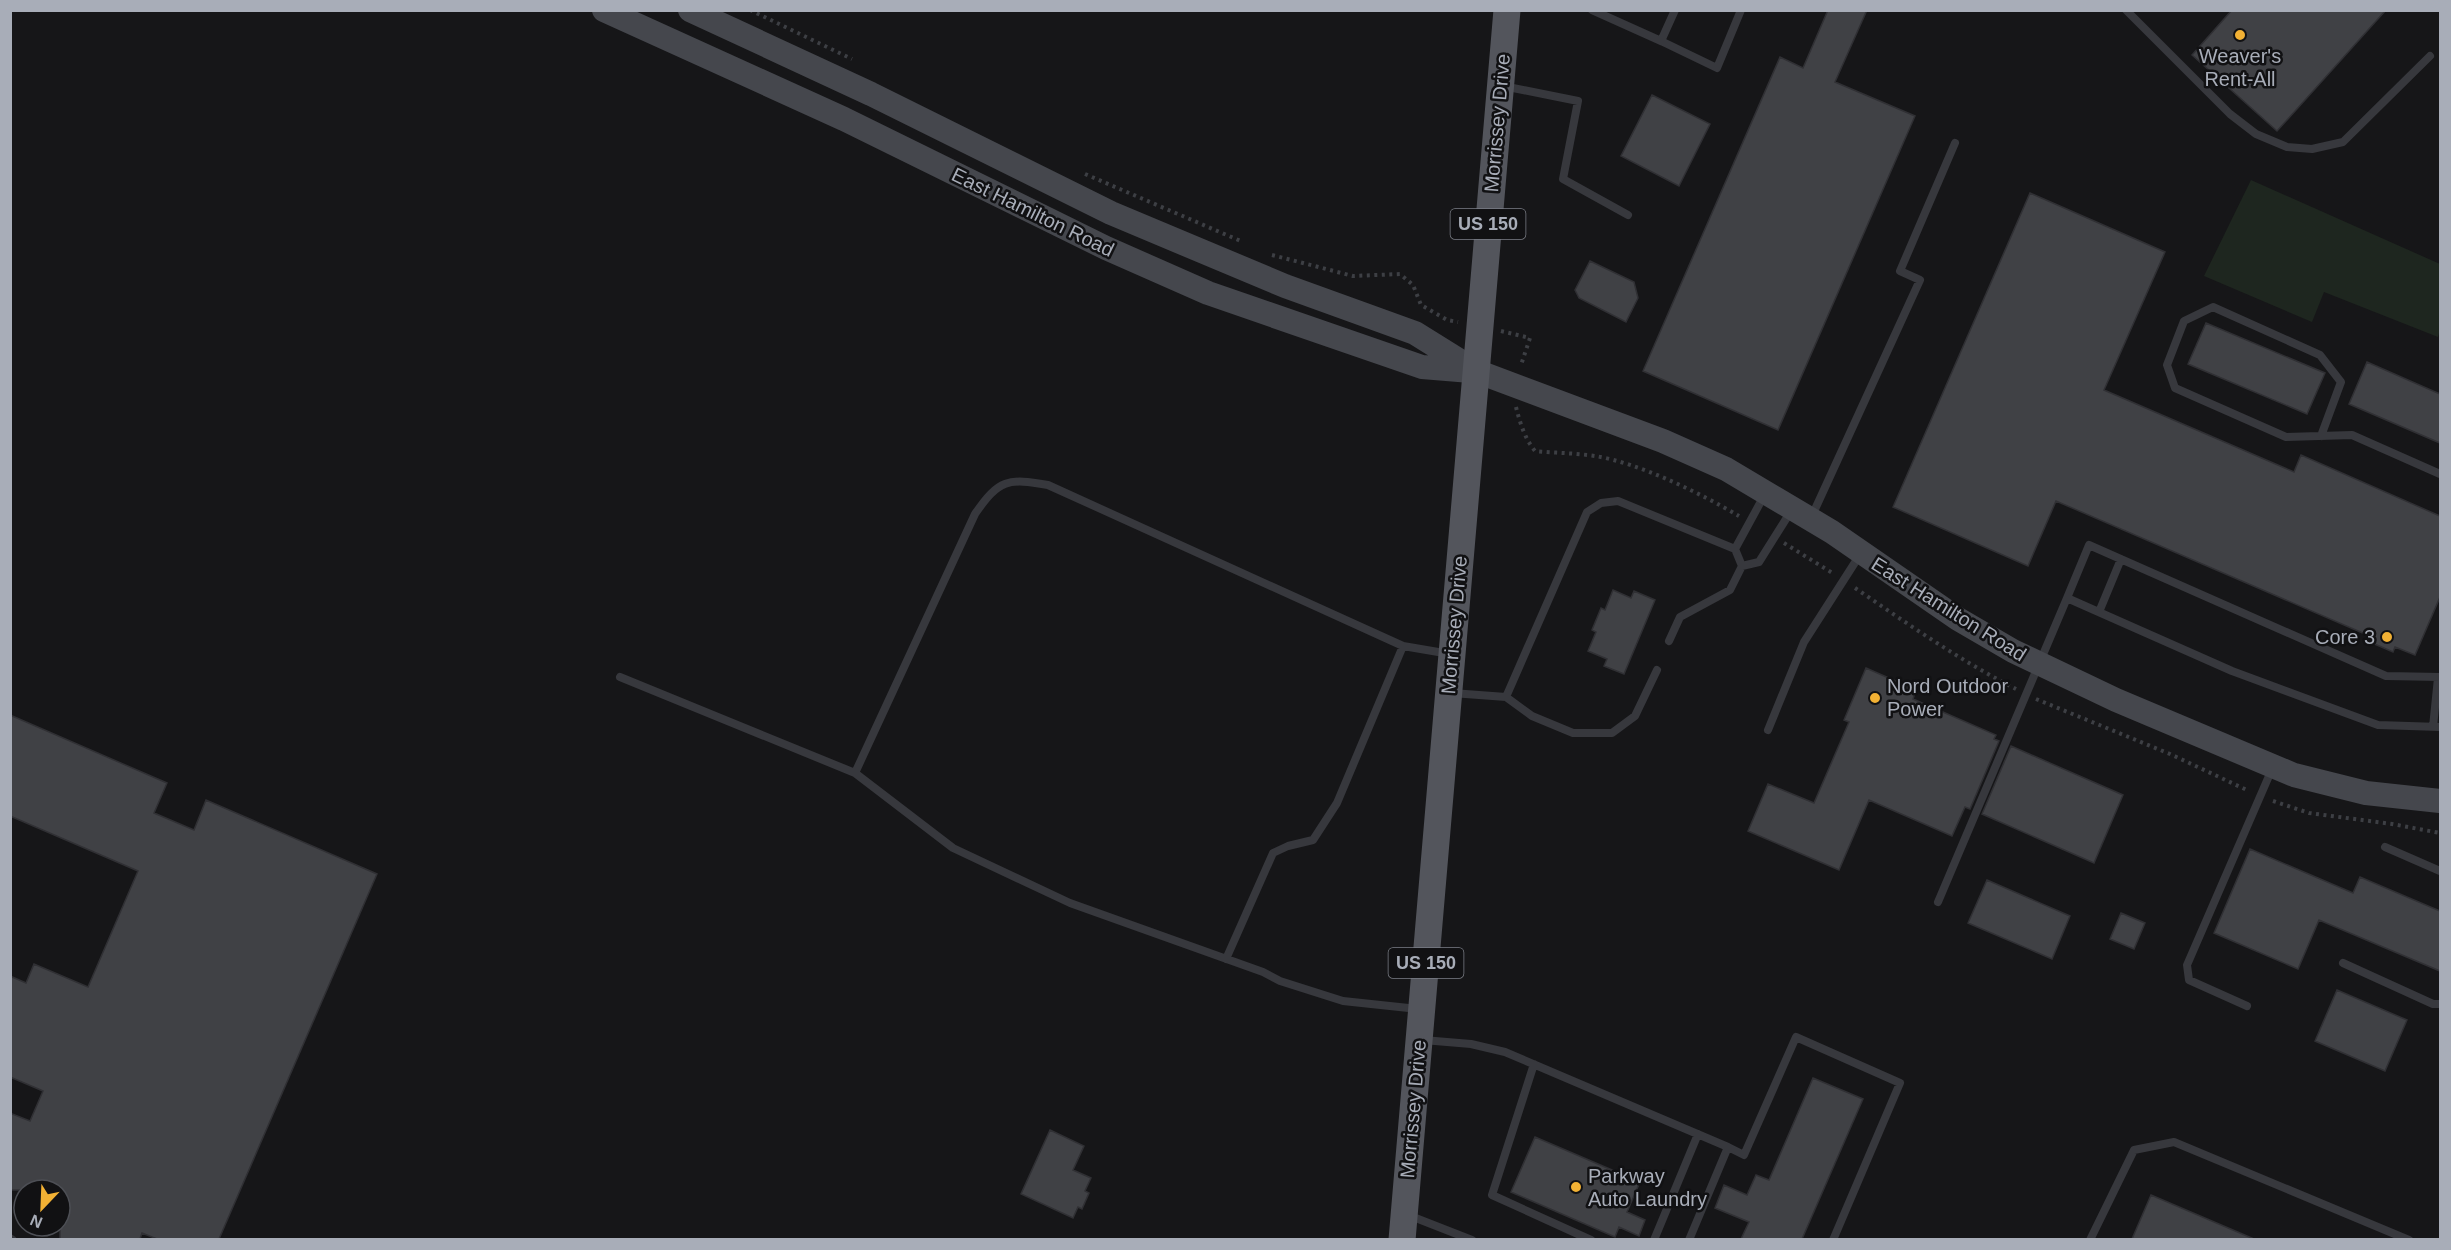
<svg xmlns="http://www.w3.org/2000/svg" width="2451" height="1250" font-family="Arial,sans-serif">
<rect width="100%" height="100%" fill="#161618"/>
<path fill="#1e261f" d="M2251 180 2440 264V330L2438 337 2324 292 2312 322 2204 276Z"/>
<path fill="#404145" stroke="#303034" stroke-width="1.5" d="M1828 10H1867L1835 82 1915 116 1778 430 1643 371 1780 57 1803 68Z
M2232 10H2386L2277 131 2192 55Z
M1652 95 1710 124 1679 186 1621 156Z
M2030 193 2165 252 2104 390 2294 472 2301 455 2440 516V597L2415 655 2395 647 2393 652 2370 642 2372 637 2056 501 2028 566 1893 507Z
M1590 261 1634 282 1638 298 1626 322 1579 298 1575 290Z
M2206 323 2325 373 2307 414 2188 364Z
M2367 362 2440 394V443L2349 404Z
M1613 590 1631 598 1634 591 1655 600 1624 674 1604 666 1607 659 1588 651 1596 632 1592 630 1601 608 1605 610Z
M1866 668 1916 690 1913 699 1996 735 1994 739 1999 741 1970 809 1965 807 1952 836 1869 800 1839 870 1748 831 1768 784 1814 803 1849 722 1844 720Z
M10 715 167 783 154 813 194 830 206 800 377 874 219 1239H157L142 1233 140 1239H60V1190H10V1113L30 1121 43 1091 10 1077V976L26 983 34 964 88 987 138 871 10 816Z
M2011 746 2123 795 2094 863 1982 814Z
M2250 849 2353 893 2360 877 2440 911V971L2319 920 2298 969 2214 933Z
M1987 880 2070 916 2052 959 1968 923Z
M2121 913 2145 923 2134 949 2110 939Z
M2337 990 2407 1020 2385 1071 2315 1041Z
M1813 1078 1863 1099 1802 1239H1741L1749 1222 1715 1208 1724 1185 1747 1195 1756 1175 1769 1180Z
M1050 1130 1084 1146 1073 1170 1091 1178 1085 1191 1089 1193 1082 1209 1078 1207 1073 1218 1021 1194Z
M1535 1137 1640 1182 1627 1212 1645 1220 1639 1236 1619 1227 1615 1237 1511 1192Z
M2151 1195 2254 1239H2132Z"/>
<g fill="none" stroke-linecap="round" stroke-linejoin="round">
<path stroke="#3d3f44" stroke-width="4" stroke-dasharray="3 4.5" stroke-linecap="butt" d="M750 10 852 59
M1085 174 1243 242
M1272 255 1353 276 1400 274 1413 285 1421 305 1447 320 1458 322
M1501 331 1530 338 1521 365
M1516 407C1520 423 1525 439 1535 451 1555 453 1575 453 1595 456 1639 463 1700 493 1739 516
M1784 543 1834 574
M1855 588C1908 624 1959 660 2016 689
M2036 699 2170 754 2249 791
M2273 801 2309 813 2392 824 2440 833"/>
<path stroke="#37383d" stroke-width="8" d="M1592 10 1661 41 1675 10
M2126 10 2230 114 2256 134 2287 147 2312 149 2343 142 2430 56
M1661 41 1717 68 1741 10
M1503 86 1578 101 1563 179 1628 215
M2321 436 2341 382 2320 355 2213 307 2184 321 2167 365 2175 388 2286 437 2352 435 2440 474
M1765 494 1735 549 1742 566 1759 562 1791 511
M1811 518 1920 280 1900 271 1955 143
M2067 598 2089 545 2386 676 2440 677
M2099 612 2121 559
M1669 641 1680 617 1730 590 1742 566
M620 677 855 773 953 848 1070 903 1263 972 1280 981 1343 1001 1418 1009
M1452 693 1506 697 1587 512 1601 503 1618 501 1735 549
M1506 697 1532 716 1573 733H1612L1635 716 1657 670
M2433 727 2438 678
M1768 730 1804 642 1861 553
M855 773 975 514C999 479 1008 478 1048 485L1403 646 1450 654
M2385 847 2440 871
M1938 902 2067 598 2232 671 2378 725 2440 727
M1226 959 1273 853 1288 846 1313 840 1337 803 1403 646
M2343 963 2433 1004H2440
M2247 1006 2189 980 2187 965 2272 769
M1423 1040 1471 1044 1505 1052 1728 1147 1689 1240
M1534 1064 1492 1195 1591 1240
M1728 1147 1744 1155 1796 1037 1900 1083 1833 1240
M1408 1215 1472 1240
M10 1238 13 1240
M1654 1240 1698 1134
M2090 1240 2134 1150 2174 1142 2409 1240"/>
<path stroke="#45474d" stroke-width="24" d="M604 10 844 119 1106 248 1208 293 1422 367 1471 371
M690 10 871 94 1111 213 1285 286 1415 333 1476 371 1663 441 1726 469 1832 532 1958 619 2013 651 2116 700 2294 775 2366 793 2440 801"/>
<path stroke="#53555c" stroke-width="27" d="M1402 1240 1507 10"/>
</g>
<g fill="#f2b134" stroke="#111113" stroke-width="2">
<circle cx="2240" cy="35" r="6"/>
<circle cx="2387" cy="637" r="6"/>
<circle cx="1875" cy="698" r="6"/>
<circle cx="1576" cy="1187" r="6"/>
</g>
<g text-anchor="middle" stroke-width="5" stroke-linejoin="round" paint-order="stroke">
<g fill="#111113" stroke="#7b7e86" stroke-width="1.5">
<rect x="1450.5" y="209" width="75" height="30" rx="4.5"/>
<rect x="1388.5" y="948" width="75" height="30" rx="4.5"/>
</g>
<g font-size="18" font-weight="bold" fill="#a8adb8">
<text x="1488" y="230">US 150</text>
<text x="1426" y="969">US 150</text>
</g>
<g font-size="20" fill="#a8adb8" stroke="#111113" text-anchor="start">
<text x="2240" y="63" text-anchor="middle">Weaver's<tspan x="2240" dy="23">Rent-All</tspan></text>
<text x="2375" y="644" text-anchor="end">Core 3</text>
<text x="1887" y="693">Nord Outdoor<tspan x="1887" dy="23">Power</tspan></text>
<text x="1588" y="1183">Parkway<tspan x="1588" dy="23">Auto Laundry</tspan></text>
</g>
<g font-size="20" fill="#a8adb8" stroke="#111113">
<text transform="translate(1497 123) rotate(-85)" y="7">Morrissey Drive</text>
<text transform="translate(1033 212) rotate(26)" y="7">East Hamilton Road</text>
<text transform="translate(1949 609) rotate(32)" y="7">East Hamilton Road</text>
<text transform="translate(1454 625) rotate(-85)" y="7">Morrissey Drive</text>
<text transform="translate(1413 1109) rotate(-85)" y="7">Morrissey Drive</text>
</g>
</g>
<rect width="2451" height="1250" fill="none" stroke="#a8adb8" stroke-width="24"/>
<g transform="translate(42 1208) rotate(203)"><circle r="28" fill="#111113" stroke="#4d4f55" stroke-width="1.5"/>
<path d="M0-4.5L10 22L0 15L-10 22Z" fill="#f2b134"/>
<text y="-9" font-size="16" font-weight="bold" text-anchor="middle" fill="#a8adb8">N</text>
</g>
</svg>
